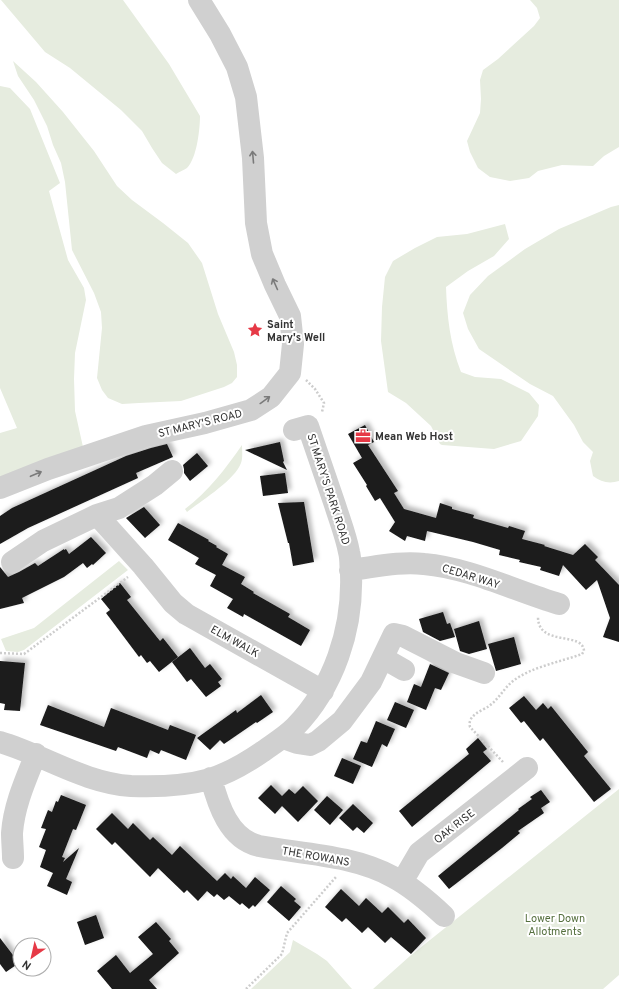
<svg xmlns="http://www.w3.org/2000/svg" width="619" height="989" font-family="Overpass,sans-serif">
<defs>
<filter id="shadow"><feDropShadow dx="3.5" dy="-3.5" stdDeviation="2" flood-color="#0004"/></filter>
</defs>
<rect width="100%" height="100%" fill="#fff"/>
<path fill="#e6ecdf" d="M1 0H123L169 64 200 116C200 129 197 158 187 168 184 170 179 172 176 174L162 163 152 148 142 131 121 110 70 68 45 52Z
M530 0H619V147L604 156 593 166 562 165 538 171 529 178 510 181 490 177 478 168 470 152 467 141 480 113 481 99 480 80 483 70 498 59 534 26 540 18 537 8Z
M13 61 36 82 63 112 94 151 117 186 132 200 163 223 188 243 202 263 218 314 234 352 237 365V377L232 383 224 387 181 401 139 403 122 404 108 398 102 390 97 378 102 328 101 312 94 293 72 250 65 182 61 163 53 145 47 126 34 100 18 76Z
M0 86 10 88 30 109 60 183 49 191 68 260 84 288 86 300 75 353 74 379 75 411 85 456 0 488V433L17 428 0 388Z
M619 205V481C609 484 601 482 593 476L590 461 593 452 583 442 574 425 553 396 530 384 479 349 468 329 463 313 470 295 488 276 525 249 559 229 611 207Z
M505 224 509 239 494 256 468 271 446 287C447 316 450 344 461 372L475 377 501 379 529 393 539 405 538 416 521 441 494 449 442 445 440 444 431 426 406 403 388 392 381 341 382 307 385 277 393 261 415 248 437 237 467 234Z
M242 445C242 450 243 458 241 463 234 481 202 500 187 512L185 509C208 492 226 468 242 445Z
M119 561 128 570 24 650 18 652 6 651 1 639 34 628Z
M619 789V975L603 989H373L410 956Z
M293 940 317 954 327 961 352 989H251L290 952Z"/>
<path fill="#1a1a1a" filter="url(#shadow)" d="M365 425 374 442 368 445 398 491 394 493 404 509 436 518 440 503 452 507V509L474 515 473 518 508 528 509 526 525 531 522 539 545 545 544 546 573 555 585 544 598 557 595 560 619 585V642L603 637 610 618 597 580 586 590 563 565 559 576 540 570 541 567 519 562 520 560 499 555 500 550 473 542 427 531 425 541 407 536 405 541 389 531 395 522 380 498 375 501 366 486 367 485 353 463 362 458 348 434Z
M280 442 284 461 283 462 287 470 245 450Z
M167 444 173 457 136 473 138 478 28 528 0 544V516L12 508 126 456 151 448Z
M197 453 208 466 190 481 184 473V469L183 465Z
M285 473 288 493 263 496 260 476Z
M304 502 314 562 293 566 289 543H288L278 503Z
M144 507 160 525 145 538 126 518Z
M178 523 209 540 208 541 217 546 216 547 228 554 222 565 245 577 241 584 254 592 253 593 290 614 288 617 310 630 301 646 244 614 243 617 227 608 233 599 210 586 216 575 195 564 199 558 168 540Z
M91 537 106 553 93 565 92 564 87 568 83 563 64 577 22 598 24 603 0 609V567L8 577 19 572 35 563 38 566 64 549V550L66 549 69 554Z
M120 583 131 597 127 600 160 641 163 638 178 657 159 672 150 661 147 663 141 655 139 657 106 613 110 610 101 599Z
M443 612 447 624 450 623 455 637 440 641 423 632 419 619Z
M479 621 487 649 469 654 460 651 454 629Z
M514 637 521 664 496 671 488 644Z
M190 648 205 668 210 664 222 679 218 682 221 686 206 697 191 679 187 682 172 662Z
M0 661 25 663 20 711 4 710 5 704 0 703Z
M430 664 449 673 441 690 435 688 426 710 407 702 414 684 421 687Z
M261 695 273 712 257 723 256 722 224 744 220 740 210 750 197 738 236 710 237 713Z
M524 696 536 710 543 703 548 709 551 706 588 752 584 756 611 789 594 802 543 738 540 741 524 721 521 723 509 708Z
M395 702 414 710 406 728 387 720Z
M48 705 104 727 111 708 168 730 170 725 196 735 186 760 161 750 159 754 150 750 147 758 118 747 116 751 40 725Z
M376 721 395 729 387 747 382 744 372 767 353 759 361 741 367 743Z
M478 738 487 749 483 752 491 761 412 827 399 811 469 754 466 749Z
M342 758 361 766 353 784 334 776Z
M271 785 282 796 289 789 295 794 303 786 318 801 298 822 282 806 275 814 258 798Z
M541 790 550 802 541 808 544 813 518 831 520 833 502 848 449 889 438 876 519 810 518 809 532 799 530 797Z
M61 795 86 805 76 830 73 829 62 857 65 858 63 862 79 848 66 879 72 882 67 895 47 886 53 873 40 867 46 850 39 847 46 829 41 828 48 810 52 812 56 801 58 802Z
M327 796 343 810 330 825 314 810Z
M353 804 373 823 364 833 357 827 353 831 339 818Z
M112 813 128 829 133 823 150 840 153 837 172 855 180 846 217 881 225 873 231 879 233 876 246 888 255 877 270 890 255 907 253 905 249 909 242 903 240 905 229 896 224 900 217 894 214 897 207 891 198 901 187 890 184 893 158 868 150 877 115 842 112 845 96 829Z
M281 886 296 899 294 901 301 907 289 921 267 902Z
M341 889 359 906 366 898 382 913 388 907 404 923 408 919 426 938 411 954 391 937 385 943 368 927 362 933 346 918 342 922 325 907Z
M96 915 104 938 85 945 77 922Z
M156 922 171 939 169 941 179 953 149 980 157 989H112L97 971 116 955 130 973 153 954 138 937Z
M0 938 19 963 6 972 0 964Z"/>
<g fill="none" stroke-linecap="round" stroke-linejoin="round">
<path stroke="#cdcdcd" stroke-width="2.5" stroke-dasharray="2 2" stroke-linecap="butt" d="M306 380 315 389 324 403 322 412
M0 653 24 654 128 577
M503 762 470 727C467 715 482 711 489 706 499 699 504 688 513 681 531 667 560 662 582 654L584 651C583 631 538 647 538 617
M246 989 282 954 287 933 336 877"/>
<path stroke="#d0d0d0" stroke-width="22" d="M0 488 48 469 146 436 205 423 251 410 271 397 290 373 293 344 290 316 275 285 262 254 256 223 253 158 246 97 237 67 220 34 199 0
M97 515 143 566 173 603 186 614 323 691
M12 562 43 541 97 515 119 508 155 485 172 471
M350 570C375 567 400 561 424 564 470 568 515 591 559 604
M383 658 404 670
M283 738 297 743 310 745 318 741 342 721 371 682 394 634 403 636 456 663 484 673
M0 742C44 755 84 783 131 786 157 787 185 786 210 779 229 773 246 763 262 752 273 744 285 737 295 727 334 687 353 629 351 574 350 567 351 559 349 552 346 536 340 521 335 505 326 479 317 453 308 426L294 430
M211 778C218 805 229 839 259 846 303 854 353 855 393 877 412 887 428 901 444 916
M13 858C13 850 12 841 12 833 14 805 26 779 36 754
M402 882 419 853 527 768"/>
</g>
<defs><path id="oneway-shaft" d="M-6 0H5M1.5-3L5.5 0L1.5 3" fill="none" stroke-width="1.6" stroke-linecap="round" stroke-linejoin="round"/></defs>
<g stroke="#7a7a7a">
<use href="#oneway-shaft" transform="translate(253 157) rotate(-95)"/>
<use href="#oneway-shaft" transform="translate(275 284) rotate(-114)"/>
<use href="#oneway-shaft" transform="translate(265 400) rotate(-36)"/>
<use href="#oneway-shaft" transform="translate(36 474) rotate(-23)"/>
</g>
<defs>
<g id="sight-bare" transform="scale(1.2)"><path d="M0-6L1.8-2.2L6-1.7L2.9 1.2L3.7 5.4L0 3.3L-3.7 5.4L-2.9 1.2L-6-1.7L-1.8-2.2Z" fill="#e63946" stroke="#fff" stroke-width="2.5" paint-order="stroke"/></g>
<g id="office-bare" transform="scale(1.2)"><path d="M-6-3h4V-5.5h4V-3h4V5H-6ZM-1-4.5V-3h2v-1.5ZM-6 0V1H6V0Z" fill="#e63946" stroke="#fff" stroke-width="2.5" paint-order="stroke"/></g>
</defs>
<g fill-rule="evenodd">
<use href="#sight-bare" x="255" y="330"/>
<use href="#office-bare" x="363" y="436"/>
</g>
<g text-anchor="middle" stroke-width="4" stroke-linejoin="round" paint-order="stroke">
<g font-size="11" font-weight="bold" fill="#333" stroke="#fff" text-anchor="start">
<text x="267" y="328">Saint<tspan x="267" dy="13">Mary's Well</tspan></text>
<text x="375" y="440">Mean Web Host</text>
</g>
<g font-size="11" fill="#333" stroke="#fff">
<text transform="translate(200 423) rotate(-14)" y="4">ST MARY'S ROAD</text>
<text transform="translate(329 489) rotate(72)" y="4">ST MARY'S PARK ROAD</text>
<text transform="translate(471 576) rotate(17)" y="4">CEDAR WAY</text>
<text transform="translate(235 641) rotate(29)" y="4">ELM WALK</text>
<text transform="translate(454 826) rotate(-38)" y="4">OAK RISE</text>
<text transform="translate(316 856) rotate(10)" y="4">THE ROWANS</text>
</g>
<g font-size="11" fill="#56703f" stroke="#fff">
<text x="555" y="922">Lower Down<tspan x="555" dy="13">Allotments</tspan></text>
</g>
</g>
<g transform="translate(32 957) rotate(214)"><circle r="19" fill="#ffffff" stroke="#adadad"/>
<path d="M0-3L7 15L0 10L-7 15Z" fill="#e63946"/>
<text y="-6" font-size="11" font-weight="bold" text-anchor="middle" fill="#333333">N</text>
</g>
</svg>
